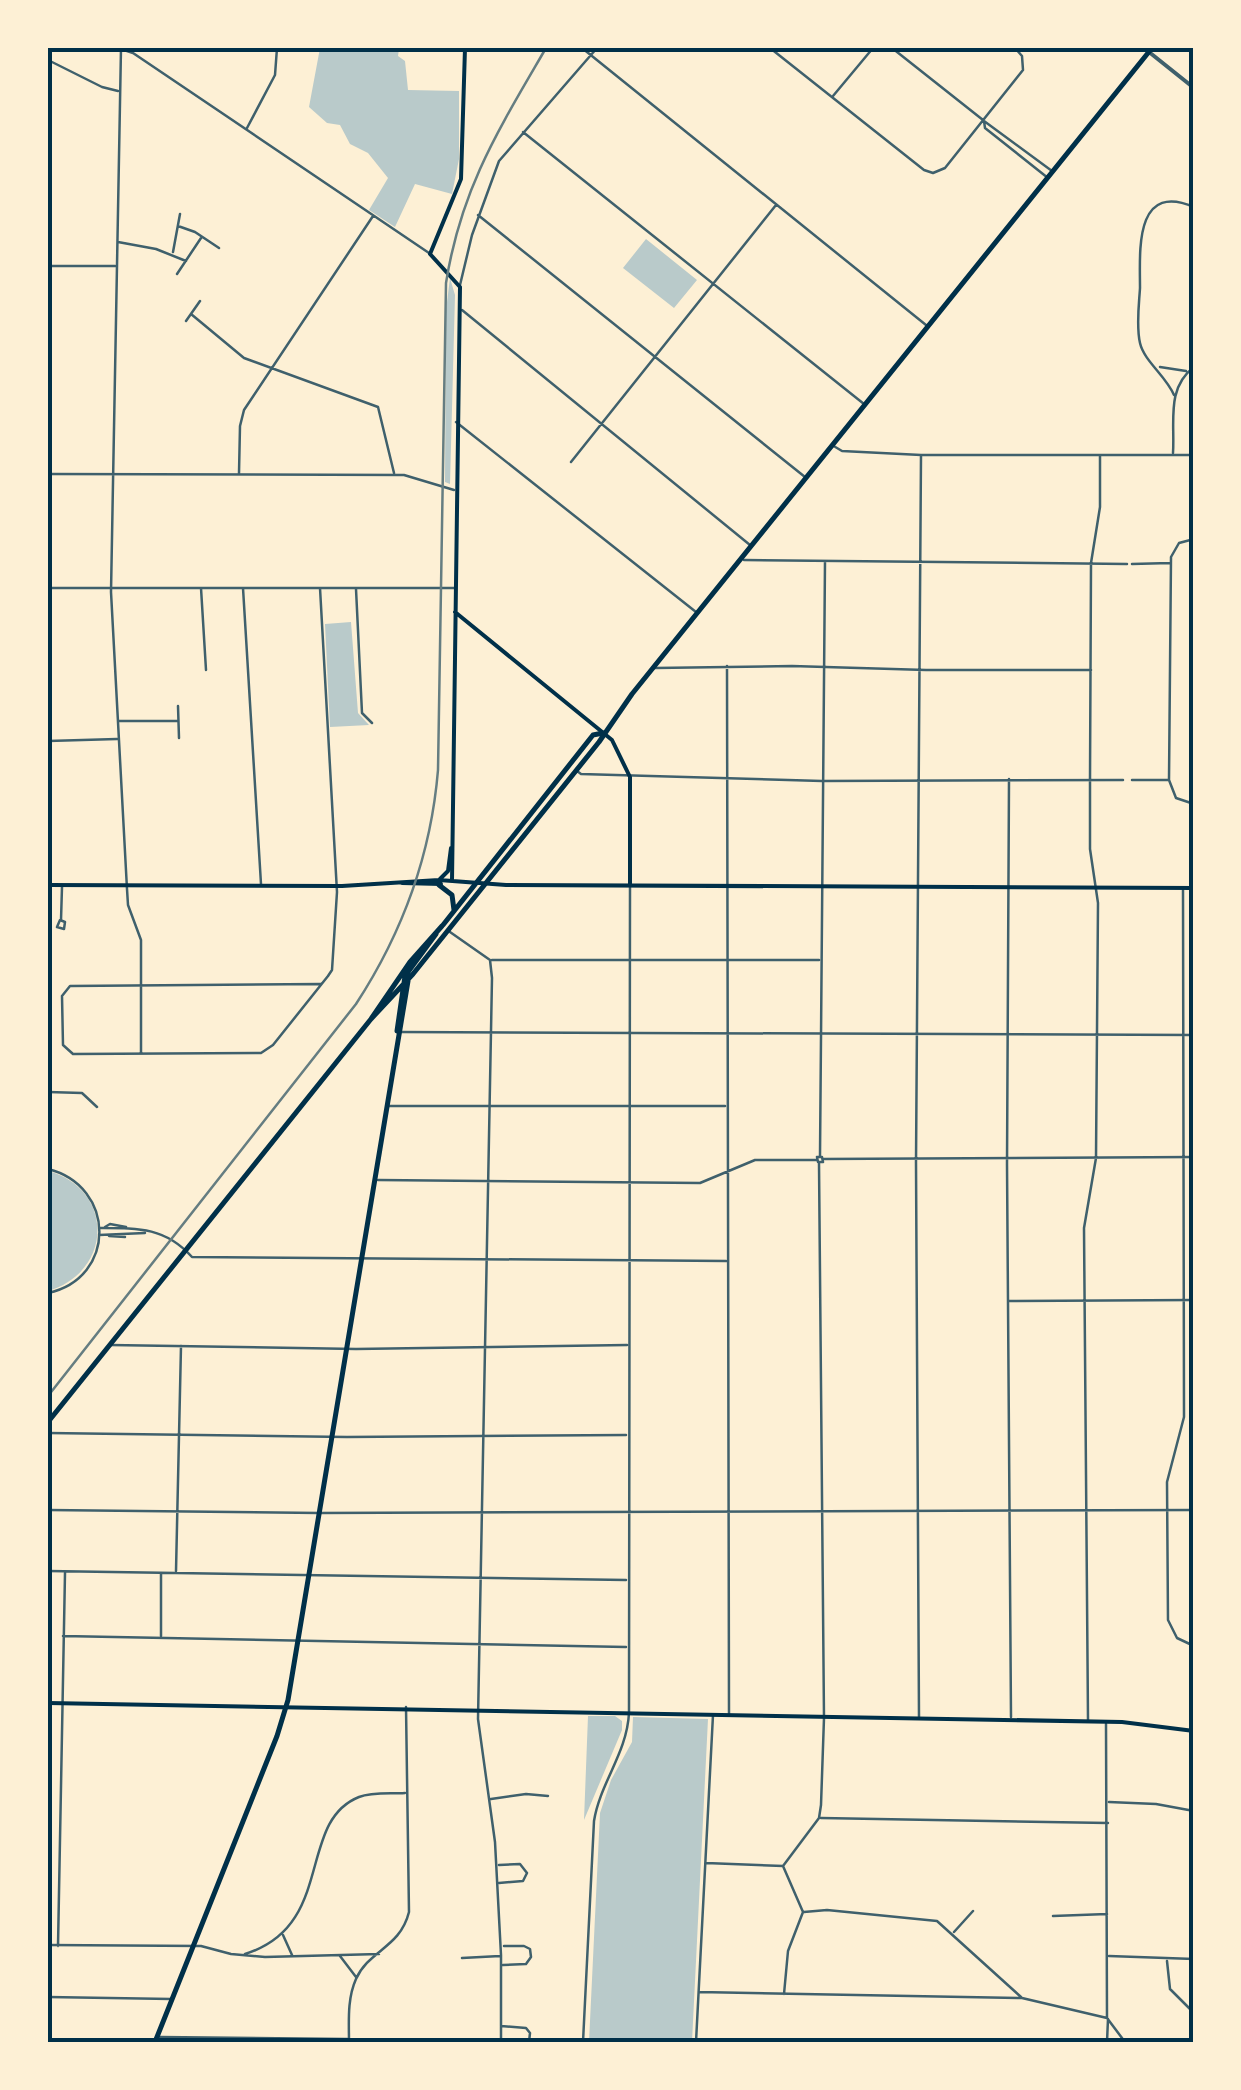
<svg xmlns="http://www.w3.org/2000/svg" width="1241" height="2090" font-family="Bitter,serif">
<rect width="100%" height="100%" fill="#fdf0d5"/>
<path fill="#b9caca" d="M320 48 399 49 398 56 405 61 408 90 459 91V159L452 194 415 184 395 227 369 210 388 178 368 153 350 144 340 125 327 123 309 107Z
M646 239 697 280 674 308 623 268Z
M450 278 455 295 450 484 445 482 446 310Z
M351 622 358 713 369 725 330 727 325 624Z
M48 1171C115 1189 113 1272 48 1291Z
M588 1716H615L622 1721V1730L584 1820Z
M633 1717 708 1719 692 2042H589L600 1813 611 1780 632 1742Z"/>
<g fill="none" stroke-linecap="round" stroke-linejoin="round">
<path stroke="#3f606c" stroke-width="2.5" d="M121 48 111 592 127 889 128 905 141 940V1053
M582 48 926 325
M770 48 924 170 933 173 945 168 1023 70 1022 56 1015 48
M892 48 983 120
M121 49 133 53 429 253
M48 60 102 87 118 91
M833 96 873 48
M247 128 275 75 277 48
M523 132 864 404
M1048 178 985 128 984 121 1052 171
M478 215 805 477
M178 226 195 232 219 248
M118 242 156 249 186 261
M173 252 180 214
M48 266H115
M177 274 201 238
M460 285 472 235 499 161 597 48
M462 310 750 545
M191 314 244 358 378 407 394 473
M186 321 200 301
M1160 367 1186 371
M1174 395C1166 376 1144 361 1140 343 1136 326 1139 305 1140 288 1140 252 1134 181 1194 207
M456 422 696 612
M832 445 842 451 921 455H1194
M1173 453C1175 422 1166 388 1194 367
M571 462 776 205
M239 473 240 426 244 410 373 216
M48 474 404 475 454 490
M1194 539 1179 543 1171 557 1169 780 1176 798 1194 804
M744 560 1127 564
M1132 564 1170 563
M48 588H455
M201 588 206 670
M243 588 261 884
M320 588 337 892 332 970 328 976 273 1045 261 1053 73 1054 63 1045 62 996 70 986 321 984
M356 589 362 713 372 723
M727 666 729 1714
M655 668 792 666 926 670H1091
M178 706 179 738
M119 721H178
M48 741 117 739
M577 771 581 774 822 781 1123 780
M1009 779 1007 1164 1011 1717
M1132 780H1169
M1183 890 1184 1417 1167 1482 1168 1620 1177 1638 1194 1646
M60 920 65 922 64 929 57 927Z
M61 920 62 887
M450 932 490 960 492 978 478 1719 495 1842 501 1955V2042
M492 960H819
M400 1032 1194 1035
M48 1092 82 1093 97 1107
M389 1106H725
M820 1156 825 561
M817 1157H822L823 1162H818Z
M823 1159 1194 1157
M48 1169C116 1186 117 1278 48 1293
M378 1180 700 1183 755 1160H816
M105 1227 110 1224 126 1227
M99 1228C138 1228 165 1227 192 1257L726 1261
M99 1235 145 1233
M109 1236 125 1237
M1009 1301 1194 1300
M110 1345 356 1349 627 1345
M48 1433 347 1437 626 1435
M48 1510 319 1513 1194 1510
M48 1571 626 1580
M176 1571 181 1346
M63 1636 626 1647
M161 1636V1574
M919 1718 916 1163 921 455
M1088 1720 1084 1228 1096 1158 1098 903 1090 849V779L1091 563 1100 507V455
M1106 1724 1107 2018 1125 2042
M491 1799 526 1794 548 1796
M1109 1802 1156 1804 1194 1811
M821 1818 1108 1823
M706 1863 783 1866
M499 1865 520 1864 527 1873 523 1881 499 1883
M804 1912 827 1910 937 1921 1021 1997
M1053 1916 1107 1914
M954 1932 973 1911
M283 1935 292 1955
M48 1945 201 1946 231 1954 265 1957 379 1954
M58 1946 65 1573
M245 1954C336 1926 296 1822 359 1797 372 1792 390 1794 405 1793
M340 1956 356 1977
M1109 1956 1194 1959
M462 1958 500 1956
M1167 1961 1170 1989 1194 2013
M503 1965 526 1964 531 1957 530 1949 524 1946H504
M699 1992 1022 1998 1107 2018
M784 1994 788 1951 803 1912 783 1866 819 1818 821 1805 824 1718 819 1163
M48 1997 171 1999
M501 2026 526 2028 530 2033 529 2042
M159 2037 345 2039
M158 2038 349 2039
M349 2042C349 2022 347 1999 356 1979 369 1950 400 1948 409 1912L406 1707
M583 2042 594 1821C600 1783 627 1753 629 1713L630 886
M696 2042 713 1715
M1107 2042 1108 2019"/>
<path stroke="#3f606c" stroke-width="4" d="M1149 52 1194 88"/>
<path stroke="#003049" stroke-width="4" d="M455 612 612 740 630 777V883
M440 879 448 871 451 848
M452 881 460 287 430 254 461 179 465 48
M402 883 441 884
M48 885 342 886 439 880 506 885 1194 888
M48 1703 1122 1722 1194 1731"/>
<path stroke="#003049" stroke-width="5" d="M439 885 452 895 454 910
M443 925 593 735 603 733
M371 1019 413 974 599 742 632 694 1152 48
M397 1031 405 976 436 934
M48 1422 371 1019 410 962 442 926
M155 2042 277 1736 288 1700 408 981"/>
<path stroke="#657d81" stroke-width="2.5" d="M48 1396 356 1004C403 932 431 855 438 770L446 283C461 188 499 129 546 48"/>
</g>
<rect width="1241" height="2090" fill="none" stroke="#fdf0d5" stroke-width="100"/>
<rect x="50" y="50" width="1141" height="1990" fill="none" stroke="#003049" stroke-width="4"/>
</svg>
